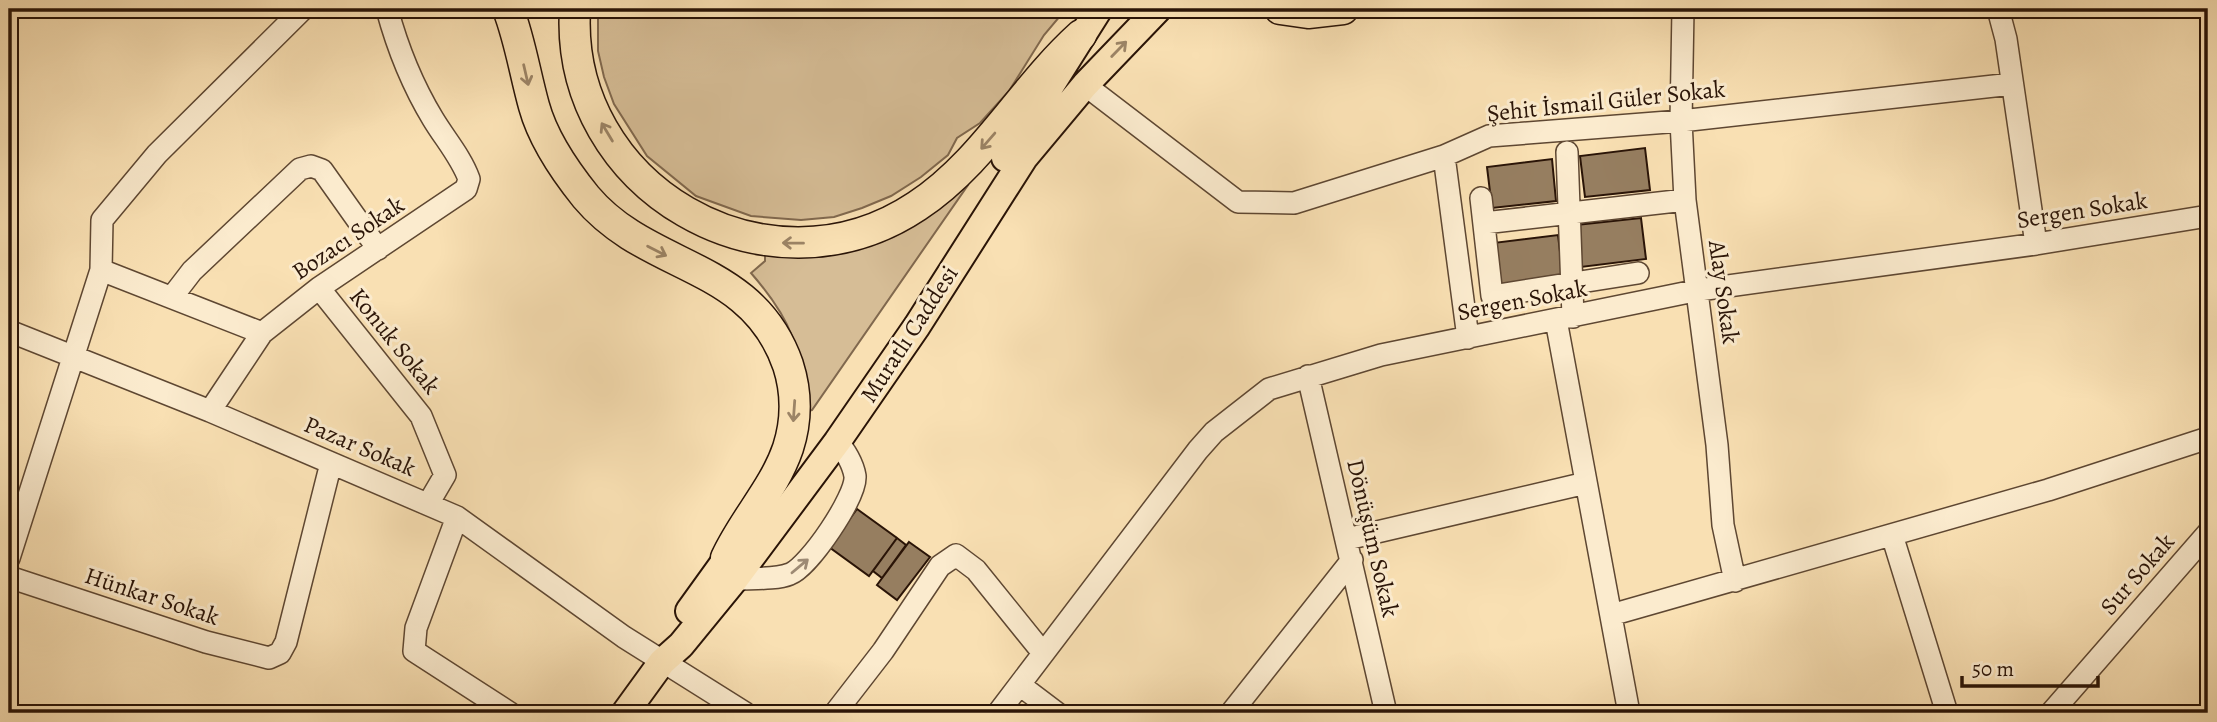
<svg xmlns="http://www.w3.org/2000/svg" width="2217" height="722" font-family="Alegreya,serif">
<rect width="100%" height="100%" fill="#f9e0b3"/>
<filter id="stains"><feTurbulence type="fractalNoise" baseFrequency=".00286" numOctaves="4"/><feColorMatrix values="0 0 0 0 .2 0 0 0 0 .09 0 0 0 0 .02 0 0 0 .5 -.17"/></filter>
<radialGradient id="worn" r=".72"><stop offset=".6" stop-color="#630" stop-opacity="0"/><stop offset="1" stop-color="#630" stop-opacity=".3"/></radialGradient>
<path fill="#d6bd96" stroke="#80684e" stroke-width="2" d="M598 9H1066L1044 35 1009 91 980 123 957 138 948 155 921 177 891 196 862 208 834 217 801 220 751 216 696 196 647 156 614 104 604 77 598 51Z
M959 180 968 185 812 410 804 412C803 351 792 320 751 273L765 261V251L824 250Z"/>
<path fill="#967e60" stroke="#2a1407" stroke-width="2" d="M1645 148 1650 190 1585 197 1580 156Z
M1552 159 1556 201 1492 208 1487 167Z
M1641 218 1646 259 1581 267 1576 225Z
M1558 235 1563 277 1499 285 1493 243Z
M857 509 897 538 869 576 829 547Z
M897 538 906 545 882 578 873 571Z
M909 542 930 557 897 600 877 585Z"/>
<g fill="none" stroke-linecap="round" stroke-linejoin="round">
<g stroke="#5e4732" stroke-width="24">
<path id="minor" d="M1683 9 1681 121 1685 200 1717 445 1723 525 1735 581
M1998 9 2006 39 2036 244
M1085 85 1238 202 1294 203 1444 156 1489 136 1681 121 2012 84
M1567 152 1573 317
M1444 156 1468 338
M1481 198 1492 296 1638 273
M1484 223 1685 200
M101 270 262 333
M319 288 421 416 445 475 428 504
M172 297 192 271 300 169 311 166 322 170 378 249
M1556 320 1629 713
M9 331 210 411 457 517 624 637 745 713
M1308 376 1386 713
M210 411 262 333 319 288 466 189 469 179C461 157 445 139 433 119 413 86 397 46 387 9
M457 517 416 628 414 651 510 713
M1892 535 1947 713
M1347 539 1586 483
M9 558 101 270 102 220 157 154 303 9
M9 577 206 642 269 658 280 653 286 642 331 463
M735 579C752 578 775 580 790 574 809 567 857 496 855 476 853 464 845 450 837 442
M1611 615 2048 490 2208 438
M1020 685 1057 713
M835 713 883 651 940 566 956 555 976 570 1043 653
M998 713 1198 450 1214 432 1269 389 1381 355 1699 290 2036 244 2208 216
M1231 713 1352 560
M2051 713 2208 533"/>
</g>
<g stroke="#2a1407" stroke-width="30">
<path id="major" d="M1005 158 1099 9
M689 611 738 543
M625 713 662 662 681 645 735 579 837 442 917 326 1024 158 1085 85 1158 9"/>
</g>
<g stroke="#2a1407" stroke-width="33">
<path id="highway" d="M508 9C520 40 525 74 534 106 543 139 565 171 586 197 649 272 752 261 788 365 797 393 797 420 788 448 774 489 744 519 726 558
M575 9C564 187 767 306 917 206 984 162 1022 88 1081 35
M1280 9 1308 13 1343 9"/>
</g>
<use href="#minor" stroke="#fbebce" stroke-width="21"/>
<use href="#major" stroke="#f9e0b3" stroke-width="26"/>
<use href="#highway" stroke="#f9e0b3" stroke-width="30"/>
</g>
<defs><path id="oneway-shaft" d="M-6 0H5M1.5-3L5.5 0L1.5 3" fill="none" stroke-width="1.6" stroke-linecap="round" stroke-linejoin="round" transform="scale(1.75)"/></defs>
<g stroke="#9c8466">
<use href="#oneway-shaft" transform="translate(1119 49) rotate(-46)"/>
<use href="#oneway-shaft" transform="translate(526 75) rotate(77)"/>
<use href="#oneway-shaft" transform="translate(607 132) rotate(-121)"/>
<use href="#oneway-shaft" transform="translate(988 141) rotate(131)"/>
<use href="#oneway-shaft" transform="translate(793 243) rotate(-179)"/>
<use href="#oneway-shaft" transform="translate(657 251) rotate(27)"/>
<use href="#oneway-shaft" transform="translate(794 411) rotate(94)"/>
</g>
<use stroke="#9d8a74" href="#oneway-shaft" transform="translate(800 566) rotate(-40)"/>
<g text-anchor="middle" stroke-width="6" stroke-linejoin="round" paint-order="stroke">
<g font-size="24" fill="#2a1407" stroke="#fbebce">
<text transform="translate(1606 101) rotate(-6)" y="8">Şehit İsmail Güler Sokak</text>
<text transform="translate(2082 210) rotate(-9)" y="8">Sergen Sokak</text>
<text transform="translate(348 238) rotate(-34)" y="8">Bozacı Sokak</text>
<text transform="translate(1724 292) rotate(82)" y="8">Alay Sokak</text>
<text transform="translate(1522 300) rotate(-11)" y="8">Sergen Sokak</text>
<text transform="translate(909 334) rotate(-57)" y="8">Muratlı Caddesi</text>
<text transform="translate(395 341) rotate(51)" y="8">Konuk Sokak</text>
<text transform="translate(360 446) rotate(23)" y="8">Pazar Sokak</text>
<text transform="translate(1373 538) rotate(77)" y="8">Dönüşüm Sokak</text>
<text transform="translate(2137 574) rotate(-49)" y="8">Sur Sokak</text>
<text transform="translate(152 596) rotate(18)" y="8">Hünkar Sokak</text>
</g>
</g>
<rect width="2217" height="722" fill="none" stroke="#f9e0b3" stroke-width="35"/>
<rect x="10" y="10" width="2196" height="701" fill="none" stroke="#2a1407" stroke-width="3.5"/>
<rect x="18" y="18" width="2182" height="687" fill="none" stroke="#2a1407" stroke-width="2"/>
<path d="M1962 676v10h136v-10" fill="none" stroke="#2a1407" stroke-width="3.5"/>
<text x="1972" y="676" font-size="21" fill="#2a1407" stroke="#fbebce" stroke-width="5" paint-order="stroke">50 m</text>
<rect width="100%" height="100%" filter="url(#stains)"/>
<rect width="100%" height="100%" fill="url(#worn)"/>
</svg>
